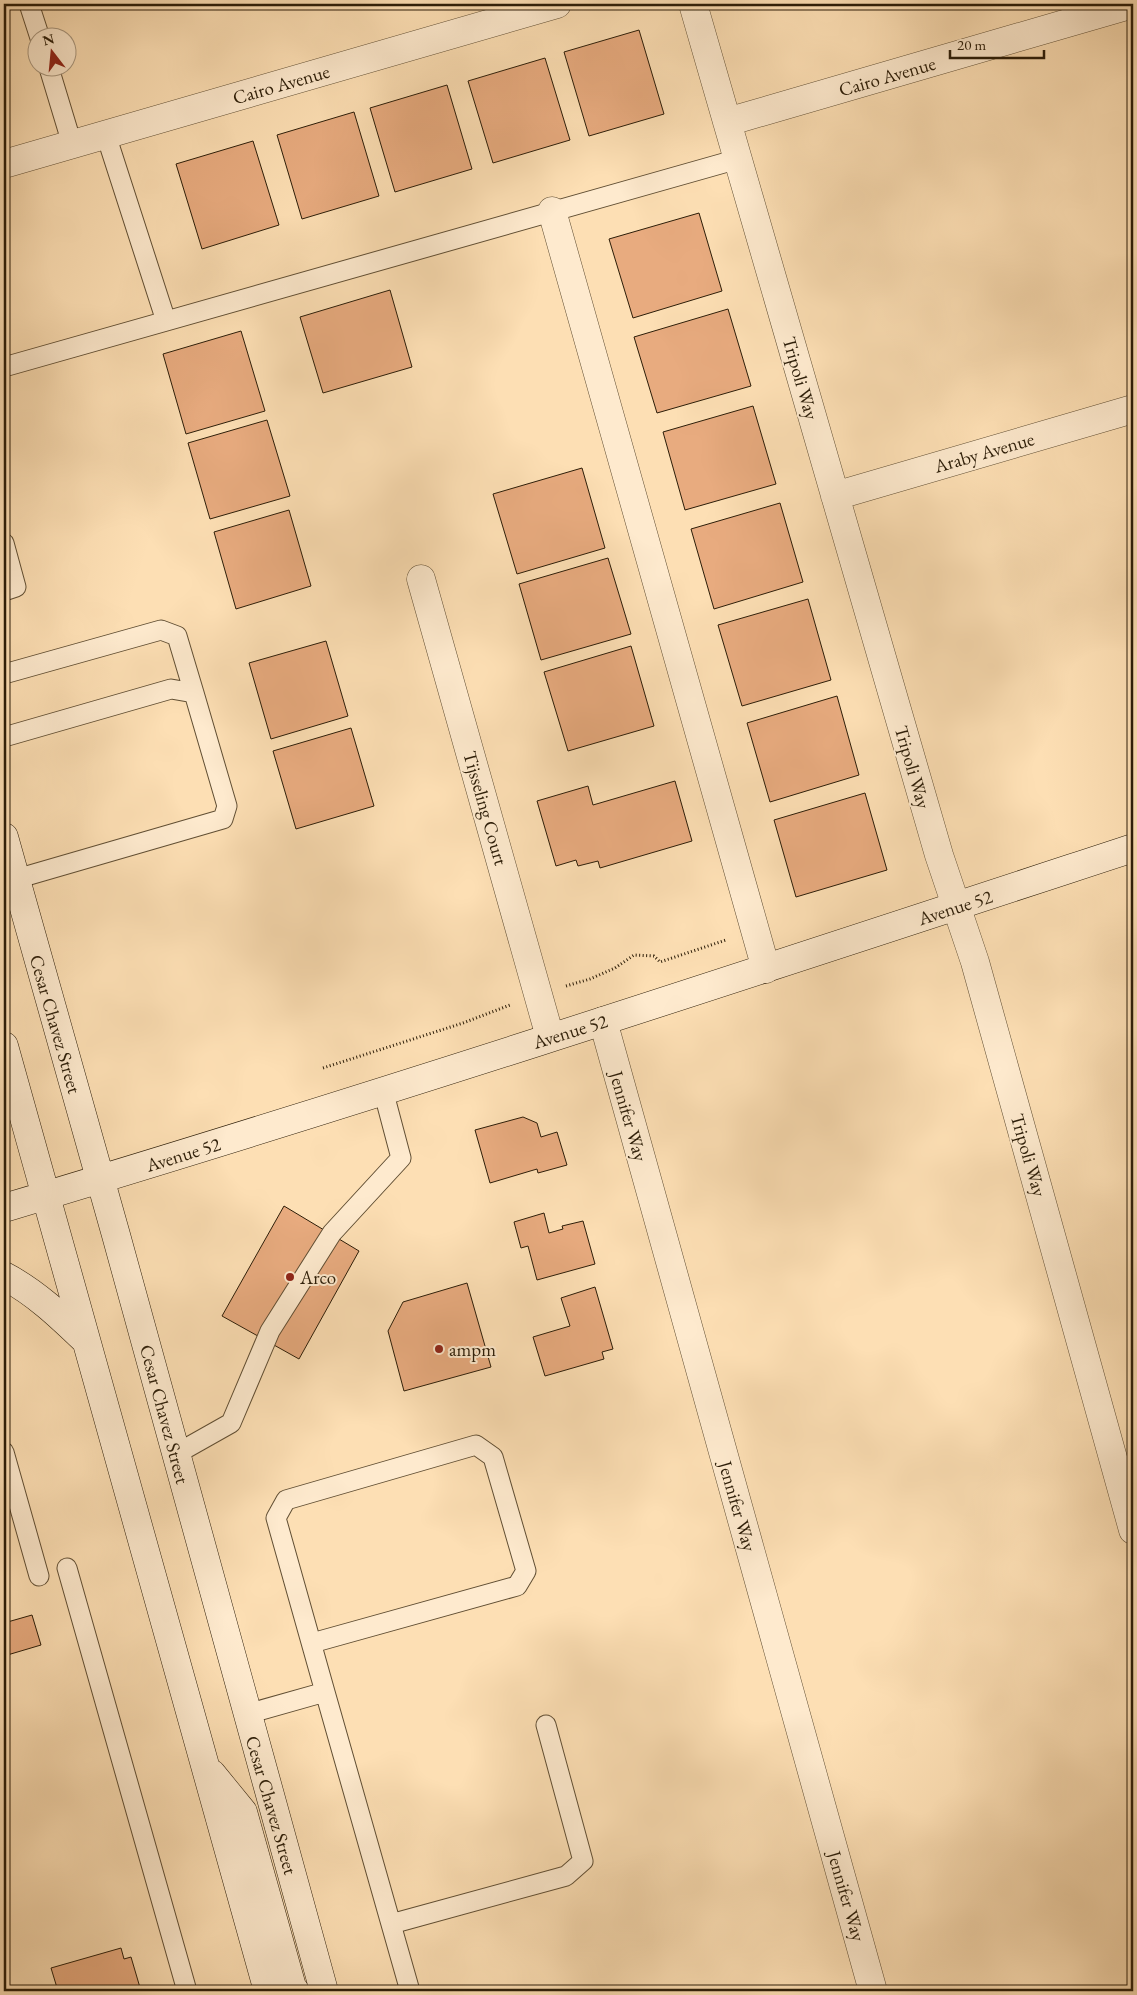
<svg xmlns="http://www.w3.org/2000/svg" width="1137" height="1995" font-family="'EB Garamond',serif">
<rect width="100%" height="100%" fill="#fddfb4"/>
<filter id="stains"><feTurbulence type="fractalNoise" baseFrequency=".004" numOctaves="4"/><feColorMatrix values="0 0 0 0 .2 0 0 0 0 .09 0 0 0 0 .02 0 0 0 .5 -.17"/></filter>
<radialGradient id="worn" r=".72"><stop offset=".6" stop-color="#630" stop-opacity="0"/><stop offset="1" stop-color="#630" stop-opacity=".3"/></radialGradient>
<path fill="#e8ab7f" stroke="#2c1d08" d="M639 30 664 114 589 136 564 52Z
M545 58 570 140 493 163 468 81Z
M447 85 472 169 395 192 370 108Z
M354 112 379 196 302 219 277 135Z
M253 141 279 225 202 249 176 164Z
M699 213 722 291 633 318 609 239Z
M390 290 412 367 323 393 300 317Z
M728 309 751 386 657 413 634 337Z
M241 331 265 411 186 434 163 354Z
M753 406 776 484 685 510 663 432Z
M267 420 290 496 210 519 188 443Z
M582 468 605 548 517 574 493 494Z
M780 503 803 582 714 609 691 529Z
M289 510 311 586 236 609 214 532Z
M608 558 631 634 541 660 519 584Z
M808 599 831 680 742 706 718 625Z
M326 641 348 716 271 739 249 663Z
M631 646 654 726 568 751 544 672Z
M837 696 859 775 770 802 747 723Z
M351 728 374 806 296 829 273 751Z
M675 781 692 841 600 868 598 861 578 866 576 860 556 866 537 801 588 786 593 805Z
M865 793 887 870 796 897 774 820Z
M523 1117 537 1123 541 1137 557 1132 567 1165 538 1173 537 1169 490 1183 475 1130Z
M284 1206 359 1251 299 1359 222 1316Z
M544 1213 549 1233 563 1229 562 1226 583 1221 595 1264 537 1280 528 1246 521 1248 514 1222Z
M467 1283 491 1367 404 1391 388 1331 403 1302Z
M595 1287 613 1349 602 1352 604 1359 545 1376 533 1337 570 1326 561 1298Z
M32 1615 41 1645 4 1656V1623Z
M121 1948 124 1959 131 1957 141 1991H58L51 1968Z
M16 1987 17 1991H4Z"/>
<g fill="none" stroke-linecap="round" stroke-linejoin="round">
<g stroke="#604e33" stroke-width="21">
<path id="service" d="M29 4 40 38
M49 68 72 144
M106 135 166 321
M4 367 738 159
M4 543 16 587 4 591
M4 674 161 630 177 636 194 693
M4 737 171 689 194 693 227 806 223 819 16 879
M4 1452 39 1576
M176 1454 231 1423 270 1331 332 1233 401 1158 383 1090
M67 1568 187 1991
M312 1643 517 1586 526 1571 493 1457 476 1445 286 1500 276 1518 325 1692
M247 1714 325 1692 410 1991
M391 1924 566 1876 583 1861 546 1725"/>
</g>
<g stroke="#604e33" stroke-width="29">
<path id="minor" d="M693 4 939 855 975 962 1133 1530
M727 122 1133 4
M4 164 557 4
M552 211 766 969
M835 496 1133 409
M421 579 550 1037
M603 1021 873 1991"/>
</g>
<g stroke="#2c1d08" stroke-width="29">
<path id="secondary" d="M4 837 116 1235 324 1991
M4 1046 268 1991
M4 1208C382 1095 758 971 1133 848
M4 1276C35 1292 60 1316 85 1340
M212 1774 243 1812 292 1987 295 1991"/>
</g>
<path stroke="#2c1d08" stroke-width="3" stroke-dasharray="1 2.5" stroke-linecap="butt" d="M566 986 590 979 615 968 634 955 654 956 660 962 726 940
M323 1068 463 1023 510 1005"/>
<use href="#service" stroke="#feeace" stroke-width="19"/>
<use href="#minor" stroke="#feeace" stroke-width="28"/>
<use href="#secondary" stroke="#feeace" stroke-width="28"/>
</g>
<g fill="#8f2418" stroke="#feeace" stroke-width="2">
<circle cx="290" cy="1277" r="5"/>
<circle cx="439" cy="1349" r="5"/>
</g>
<g text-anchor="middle" stroke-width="4" stroke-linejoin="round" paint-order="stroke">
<g font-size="19" fill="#2c1d08" stroke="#feeace">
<text transform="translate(887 76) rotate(-16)" y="7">Cairo Avenue</text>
<text transform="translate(281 84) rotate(-16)" y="7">Cairo Avenue</text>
<text transform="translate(801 378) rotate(74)" y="7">Tripoli Way</text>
<text transform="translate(984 452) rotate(-16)" y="7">Araby Avenue</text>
<text transform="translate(913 767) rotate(74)" y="7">Tripoli Way</text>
<text transform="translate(486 808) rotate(74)" y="7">Tijsseling Court</text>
<text transform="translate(955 907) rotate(-18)" y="7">Avenue 52</text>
<text transform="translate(56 1024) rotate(74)" y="7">Cesar Chavez Street</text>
<text transform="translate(570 1031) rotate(-17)" y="7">Avenue 52</text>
<text transform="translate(629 1116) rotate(74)" y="7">Jennifer Way</text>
<text transform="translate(183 1154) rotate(-17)" y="7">Avenue 52</text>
<text transform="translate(1029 1155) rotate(74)" y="7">Tripoli Way</text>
<text transform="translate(165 1414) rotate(75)" y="7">Cesar Chavez Street</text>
<text transform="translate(738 1506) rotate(74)" y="7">Jennifer Way</text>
<text transform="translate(272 1805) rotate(74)" y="7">Cesar Chavez Street</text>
<text transform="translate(847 1896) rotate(74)" y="7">Jennifer Way</text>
</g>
<g font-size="19" fill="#2c1d08" stroke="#feeace" text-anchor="start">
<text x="300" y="1284">Arco</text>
<text x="449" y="1356">ampm</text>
</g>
</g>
<rect width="1137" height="1995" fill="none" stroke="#fddfb4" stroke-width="20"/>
<rect x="5" y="5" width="1127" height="1985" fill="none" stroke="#2c1d08" stroke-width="2.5"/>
<rect x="10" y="10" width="1117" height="1975" fill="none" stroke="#2c1d08"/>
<g transform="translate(52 52) rotate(344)"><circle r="24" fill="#feeace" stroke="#aa987f"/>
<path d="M0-4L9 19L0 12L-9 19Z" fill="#8f2418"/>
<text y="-8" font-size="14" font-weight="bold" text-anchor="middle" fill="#2c1d08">N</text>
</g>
<path d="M950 50v8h94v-8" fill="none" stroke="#2c1d08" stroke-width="2.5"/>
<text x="957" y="50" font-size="15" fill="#2c1d08" stroke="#feeace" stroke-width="4" paint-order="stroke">20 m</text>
<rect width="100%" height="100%" filter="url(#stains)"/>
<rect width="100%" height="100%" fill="url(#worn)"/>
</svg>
